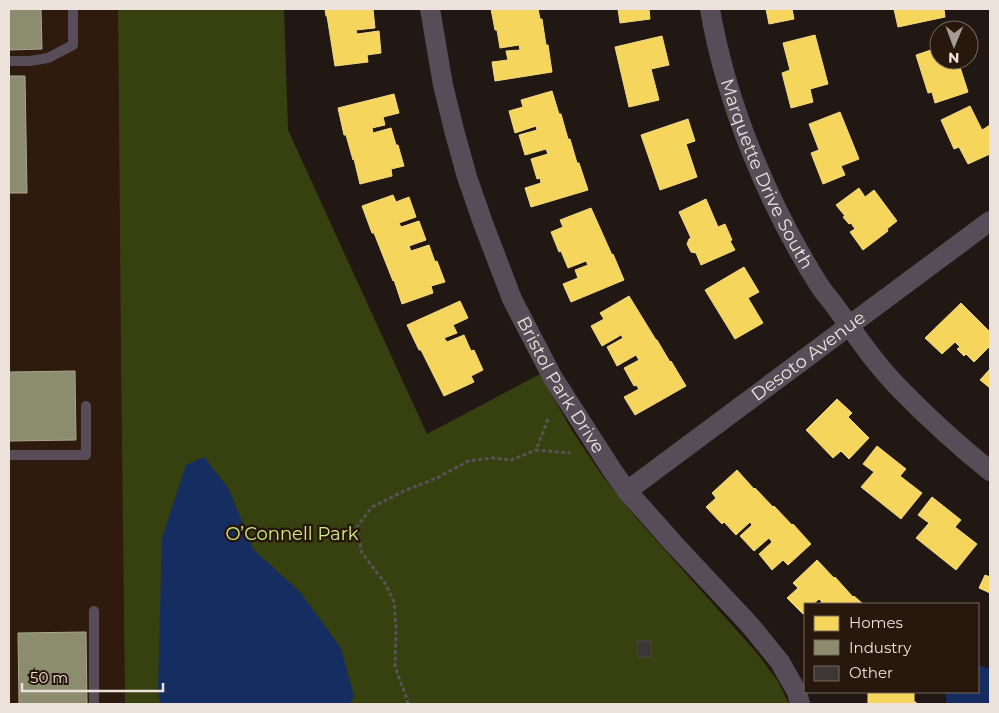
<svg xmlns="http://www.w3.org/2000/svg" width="999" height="713" font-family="Montserrat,sans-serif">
<rect width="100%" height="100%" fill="#211813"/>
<path fill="#2e1b0e" d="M9 9H118L121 361 125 704H9Z"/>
<path fill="#374110" d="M118 9H284L288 130 427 434 540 374 571 429 601 474 638 520 756 652 778 681 789 704H125L121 361Z"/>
<path fill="#152d61" d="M204 457 229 489 253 549 300 592 341 648 354 696 350 704H160L158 689 162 538 186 465Z
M978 665 990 669V704H947L945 692H978Z"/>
<path fill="#f6d55c" stroke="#f3d982" d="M325 9H350V10L373 9 375 28 356 30 357 34 379 31 381 53 367 55 368 62 335 66 327 16H326Z
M491 9H538L540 19H542L546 45H548L552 72 495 81 492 62 508 60 506 51 520 50 519 45 500 48 497 30H495Z
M618 9H649L650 19 620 23Z
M766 9H792L794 19 769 24Z
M894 9H944L945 17 898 27Z
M815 35 828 84 810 89 813 102 791 108 782 73 790 70 783 43Z
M662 36 669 65 651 69 659 100 629 107 615 47Z
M939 36V60H962L963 63 959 64 968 92 935 103 932 92 928 93 916 55 934 49 931 39Z
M552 91 559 114H561L568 139H570L577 163H579L588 190 531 207 525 188 541 183 540 178 537 179 531 159 548 154 546 149 525 155 519 135 537 130 536 126 515 133 509 111 523 107 521 100Z
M394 94 399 113 383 117 385 125 372 128 373 133 391 128 396 145H398L404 166 391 169 392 176 360 184 354 159 353 160 346 135H344L338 108Z
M970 106 982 130 990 125V154L968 164 959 147 954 149 941 120Z
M840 112 859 159 841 166 845 175 823 184 811 153 819 150 809 124Z
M688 119 695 141 686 144 697 177 660 190 641 135Z
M859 188 865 197 874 190 897 221 887 229 888 231 863 250 850 232 855 229 851 223 849 224 843 217 845 216 836 205Z
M393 195 396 202 409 197 416 217 399 223 401 227 419 221 426 240 409 246 411 251 429 245 435 262 437 261 445 282 431 286 433 293 402 304 394 280 393 281 374 233H372L362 206Z
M706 199 718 227 725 224 732 240 730 241 735 250 701 265 696 253 691 252 687 244 689 239 691 238 679 212Z
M591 208 612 255 613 254 624 280 571 302 563 284 578 278 575 270 588 265 586 261 568 268 561 251 559 252 551 232 563 227 560 220Z
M744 267 759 292 748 298 763 323 735 339 705 290Z
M629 296 656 340H657L670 362 671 361 686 386 635 415 624 397 639 389 636 385 634 386 624 368 639 360 636 355 617 366 607 347 623 338 621 335 602 346 591 326 604 319 600 313Z
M460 301 468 318 453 325 457 333 444 338 447 342 464 335 471 351 474 350 483 370 471 376 474 382 444 396 421 350H419L407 325Z
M961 303 990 332V346L974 362 966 354 964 356 957 349 960 347 955 342 942 354 925 338Z
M990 369V388L980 380Z
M837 399 852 413 848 417 869 438 849 459 841 451 833 458 806 430Z
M877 446 906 469 900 476 922 493 901 519 861 487 874 472 863 464Z
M737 470 754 489 755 488 773 507 774 506 792 525 793 524 811 544 788 565 783 560 772 570 759 554 772 542 769 538 754 551 740 536 752 525 750 522 736 535 724 522 722 524 706 507 716 498 712 493Z
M932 497 961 520 955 527 977 544 956 570 916 538 929 523 918 515Z
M817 560 834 578 835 577 853 597 854 596 863 604H819L822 602 819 599 813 604H805V612L803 614 787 598 798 588 793 583Z
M985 575 990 577V593L979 588Z
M868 692H914V702H916V704H868Z"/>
<path fill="#8c8c6e" stroke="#a9a68f" d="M9 9H41L42 49 9 50Z
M9 76H25L27 193H9Z
M75 371 76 440 9 441V372Z
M86 632 87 704H19L18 633Z"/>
<path fill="#3c3636" stroke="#484243" d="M637 641H651V657H638Z"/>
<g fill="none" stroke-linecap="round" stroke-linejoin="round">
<path stroke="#5a5157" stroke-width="3" stroke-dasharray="4 2.5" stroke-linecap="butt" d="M548 419 536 450 570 453
M408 704 405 693 395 667 396 627 394 602 385 583 362 553 357 527 372 507 404 491 439 477 468 461 492 458 511 460 536 450"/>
<path stroke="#574d58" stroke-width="10" d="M9 61H30L48 58 73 45V9
M9 455H86V406
M94 611V704"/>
<g stroke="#574d58" stroke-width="20">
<path id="s1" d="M430 9 443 85 454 130 467 177 483 223 512 299 553 378 612 470 627 491 674 544 749 624 780 662 797 692 800 704"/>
<path id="s2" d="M710 9C726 103 768 204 819 285 824 293 830 299 835 306 855 334 874 362 898 387 927 417 958 445 990 471"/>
<path id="s3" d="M627 491 990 221"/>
</g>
</g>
<g text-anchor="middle" stroke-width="5" stroke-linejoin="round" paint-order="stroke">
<g font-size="18" fill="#ede2db" stroke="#27170d">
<text dy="6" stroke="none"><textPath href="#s2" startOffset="175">Marquette Drive South</textPath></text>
<text dy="6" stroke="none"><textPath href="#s3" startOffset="226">Desoto Avenue</textPath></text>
<text dy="6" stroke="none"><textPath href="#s1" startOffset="401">Bristol Park Drive</textPath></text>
</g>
<g font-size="18" fill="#d1ee83" stroke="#27170d">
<text x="292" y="540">O’Connell Park</text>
</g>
</g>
<rect width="999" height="713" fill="none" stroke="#ede2db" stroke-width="20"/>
<rect x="804" y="603" width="175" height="90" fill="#27170d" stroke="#76685f"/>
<rect x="814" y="616" width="25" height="15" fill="#f6d55c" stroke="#76685f"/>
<text x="849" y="628" font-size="15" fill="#ede2db">Homes</text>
<rect x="814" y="640" width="25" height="15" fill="#8c8c6e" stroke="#76685f"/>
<text x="849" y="653" font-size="15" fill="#ede2db">Industry</text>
<rect x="814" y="666" width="25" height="15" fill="#3c3636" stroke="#76685f"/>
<text x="849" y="678" font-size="15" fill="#ede2db">Other</text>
<g transform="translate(954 45) rotate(181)"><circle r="24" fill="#27170d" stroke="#76685f"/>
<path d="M0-4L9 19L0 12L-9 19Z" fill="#a69b95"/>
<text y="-8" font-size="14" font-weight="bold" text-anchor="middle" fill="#ede2db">N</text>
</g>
<path d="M22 683v8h141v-8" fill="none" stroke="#ede2db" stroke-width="2.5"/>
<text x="30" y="683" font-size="15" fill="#ede2db" stroke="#27170d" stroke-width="4" paint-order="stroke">50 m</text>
</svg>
